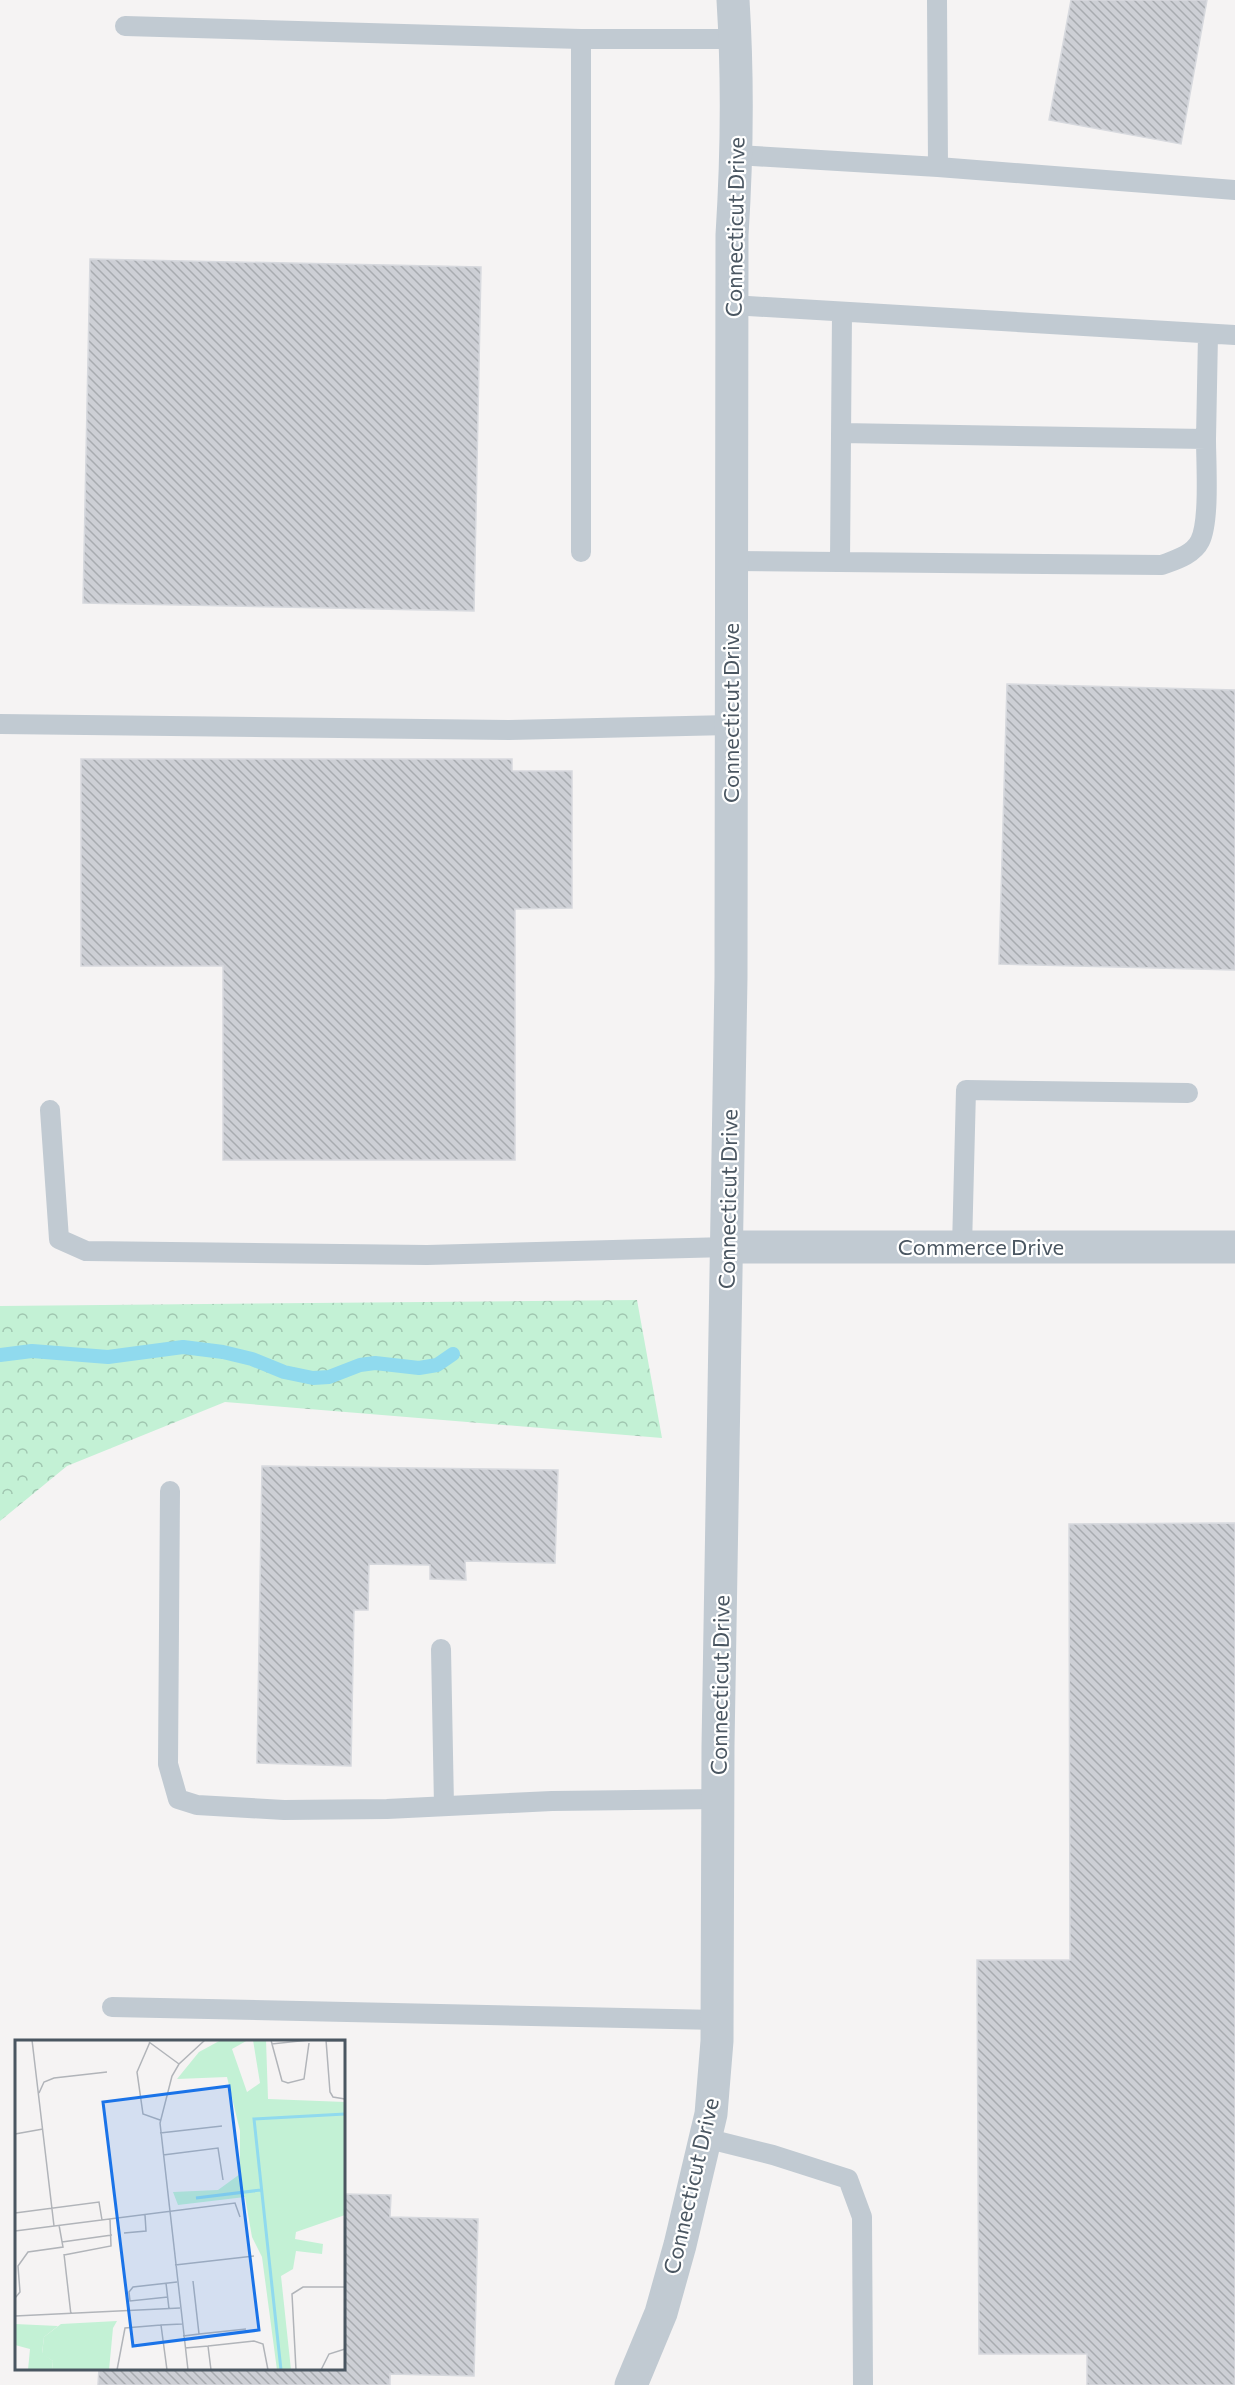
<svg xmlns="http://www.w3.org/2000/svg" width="1235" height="2385" font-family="Commissioner,sans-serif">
<defs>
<pattern id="forest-crowns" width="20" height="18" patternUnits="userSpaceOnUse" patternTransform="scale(1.5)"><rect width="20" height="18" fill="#c3f1d5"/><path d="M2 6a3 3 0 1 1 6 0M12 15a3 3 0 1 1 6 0" fill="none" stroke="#a0c6b0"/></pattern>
<pattern id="building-back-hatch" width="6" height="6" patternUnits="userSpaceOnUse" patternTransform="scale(1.5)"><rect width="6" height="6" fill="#cdcfd5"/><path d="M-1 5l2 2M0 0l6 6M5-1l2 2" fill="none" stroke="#a8abb0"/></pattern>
</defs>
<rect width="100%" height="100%" fill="#f5f3f3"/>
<path fill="url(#forest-crowns)" d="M637 1300 662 1438 225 1402 67 1466 0 1521V1306Z"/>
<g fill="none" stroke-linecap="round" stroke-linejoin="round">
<path stroke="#90daee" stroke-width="14" d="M0 1355 32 1351 108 1357 183 1347 223 1352 252 1359 284 1372 313 1378 329 1377 360 1365 375 1363 419 1368 437 1365 453 1354"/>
</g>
<path fill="url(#building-back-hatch)" stroke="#d7d9de" stroke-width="1.5" d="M1071 0H1207L1181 144 1049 120Z
M90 259 481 267 474 611 83 603Z
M1007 684 1235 690V970L999 964Z
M81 759H512V771H572V908L515 909V1160H223V966H81Z
M262 1466 558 1470 555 1563 465 1561 466 1580 430 1579V1565L369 1564 368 1610H354L351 1766 257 1763Z
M1235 1523V2385H1087V2354H979L977 1960H1070L1069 1524Z
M344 2194 391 2195 390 2217 478 2219 474 2376 390 2374V2385H98L99 2368H344Z"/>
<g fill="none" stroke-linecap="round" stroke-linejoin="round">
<path stroke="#c1cad2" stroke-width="20" d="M125 26 581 39
M737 155 938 167 937 0
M938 167 1235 190
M732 305 1235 335
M1206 439 1208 334
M581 552V39H736
M732 561 1162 565C1175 560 1193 555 1200 541 1210 521 1206 463 1206 439L841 433
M840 562 842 313
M0 724 509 730 730 725
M50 1110 59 1239 86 1251 427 1255 727 1247
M962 1247 966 1090 1188 1093
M170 1491 168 1764 178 1799 197 1805 284 1810 387 1809 552 1801 719 1799
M441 1649 444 1806
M112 2007 718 2020
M705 2138 773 2155 848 2179 862 2217 863 2385"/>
<path stroke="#c1cad2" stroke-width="33" d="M727 1247H1235
M631 2385 661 2313 680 2245 711 2114 717 2041 718 1746 731 977 732 235C737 157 738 79 733 0"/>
</g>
<g text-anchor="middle" stroke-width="4.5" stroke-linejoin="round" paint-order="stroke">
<g font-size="22" fill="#4a5661" stroke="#fff">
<text transform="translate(735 227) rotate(-89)" y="8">Connecticut Drive</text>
<text transform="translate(731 713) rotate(-90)" y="8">Connecticut Drive</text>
<text transform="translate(728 1199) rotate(-89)" y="8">Connecticut Drive</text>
<text x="981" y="1255">Commerce Drive</text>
<text transform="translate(720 1685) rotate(-89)" y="8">Connecticut Drive</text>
<text transform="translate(691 2186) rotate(-77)" y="8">Connecticut Drive</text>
</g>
</g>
<g transform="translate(15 2040)">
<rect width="330" height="330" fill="#f5f3f3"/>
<path d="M102 281 98 288 94 330H37L38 321 27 314 29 297 46 284Z" fill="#c3f1d5"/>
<path d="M206 0H233L217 9 232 52 245 43 238 0H251L253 59 330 62V175L281 192 280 199 308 204 307 214 281 211 278 229 266 236 276 330H262L247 217 237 197 230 157 163 165 158 152 203 150 225 134V91L212 37 162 39 184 12ZM0 284 43 286 29 297 27 313 38 321 37 330H13L15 309 0 305Z" fill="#c3f1d5"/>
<path fill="none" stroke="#90daee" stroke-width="3" d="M181 158 246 150M266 330 239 79 330 74"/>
<path fill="none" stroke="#b1b4b9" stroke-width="1.5" d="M17 0 39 186M256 0 257 4 294 0M311 0 315 52 318 57 330 59M311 1H330M134 2 164 24M135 2 122 32 128 74 145 80M257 4 267 41 273 43 289 39 294 3M24 53 29 42 39 38 92 32M145 93 207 86M0 94 28 89M148 115 203 108 208 140M0 173 84 162 87 180M0 191 220 163 225 177M109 193 131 191 130 175M47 202 97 195M49 214 56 275M49 215 96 206 95 179M160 225 239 216M151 243 154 269M153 257 115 261 114 252 118 247 162 242M0 258 5 252 3 226 13 212 48 207 44 185M0 276 165 268M184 294 231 289M168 296 184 294 178 241M193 306 239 301 248 304 253 330M170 308 193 306 196 330M102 330 110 288 146 285M152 330 146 285 167 284M173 330 145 83 157 36 164 24 190 0M281 330 277 254 288 247H330M306 330 314 314 330 309"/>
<path fill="#1a73e8" fill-opacity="0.15" stroke="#1a73e8" stroke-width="3" d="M214 46 244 290 118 306 88 62Z"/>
<rect width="330" height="330" fill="none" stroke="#4a5661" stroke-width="3"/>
</g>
</svg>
